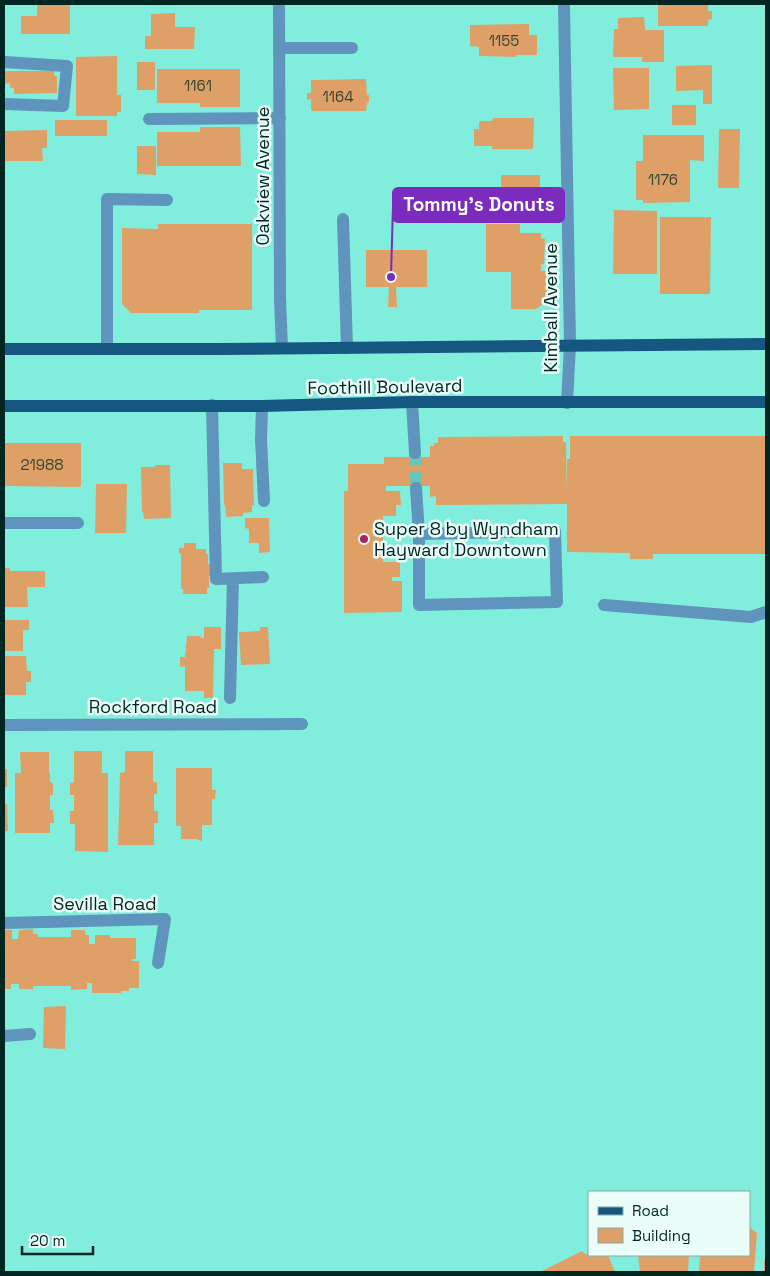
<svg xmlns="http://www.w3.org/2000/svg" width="770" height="1276" font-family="'Space Grotesk',sans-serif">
<rect width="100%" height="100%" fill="#81eedd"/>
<path fill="#dea067" d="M37 4H70V34H21V16H37Z
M708 4V11H712V19L708 20V26H658V5Z
M175 13V27H195L194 49H145V36H151V14Z
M644 17 645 30H664V62H642V57H613L614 29H618V18Z
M529 24V35H537V55H516V57L479 56V47L470 46V25Z
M117 56V95H121V112H117V116H76V57Z
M137 62H155V90H137Z
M712 65V104H703V90L676 91V66Z
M613 68H649V109L614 110Z
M157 69H240V107H200V103H157Z
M4 71H54V76H57V93L14 94V88H10V83L4 84Z
M366 79 367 95H369V103H367L366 111H311V99L307 100V93H311V80Z
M672 105H696V125H672Z
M493 118H534L533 149H492V146H474V129H479V121H492Z
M55 120H107V136H55Z
M200 127H240L241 166H157V132H200Z
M719 129H740L739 188H718Z
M47 130V148H42L43 161H4V131Z
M643 135H704V161L690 160V202L643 203V200H636V161H643Z
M137 146H156V175L137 174Z
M501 175H540V219H501Z
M614 210 657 211V274H613Z
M660 217H711L710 294H660Z
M158 224H252V310H199V313H131L122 304V228L158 229Z
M486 224H520V233H541V238L545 239 544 264H541V271H548V291L546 299 542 305 536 309H511V272H486Z
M366 250H427V287H396L397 307H388L389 287H366Z
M563 436V442H566L567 496V459H570V436H766V554H653V559H630V553L567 552V504L436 505V496L430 497V486H386V491H400L401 505H396V516H383V562H400V577H392V581H402V612L344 613V491H348V464H384V457H430V446H434V443H438V437Z
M4 443H81V487L4 486Z
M223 463H242V469H253L254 505H252V512L243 513V516L226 517 225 505H224Z
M155 465H170L171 518 144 519 143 512H142L141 467H155Z
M96 484H127L126 533H95Z
M245 518H269L270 552 259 553V543H249V529L245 528Z
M184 543H196V549H206V554H208V564H212V576H209V588H207V594H183V589H181V554H179V548H184Z
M4 568H10V571H45V587H27L28 607H4Z
M4 620H29V630H23V651H4Z
M204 627H221V649H214L213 698H204V691H185V666L180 667V657H185L187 636H201L200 638H204Z
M260 627H268L270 664 241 665 239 632 260 631Z
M4 656H26L27 671H31V682H26V695H4Z
M74 751H102V773H108V852L75 851V824H70V811H74V795H70V783L74 782Z
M125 751H153V782H157V794H154V811H158V823H154V845H118L120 773 125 772Z
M20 752H49V773H50V782L53 783V795H50V810H53L54 823H50V833H15V773H21Z
M176 768H212V790H216L215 799H212V825H202V841L198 840V839H181V826H176Z
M4 769H7V787H4Z
M4 804H7L8 831 4 832Z
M33 929V934H38V937H71V930H85L86 935H89V944H95V935H110V938H136V959H132V961H139V988H129V991H121V993H92V983H87V989L71 990V986H33V989H19V984H11V989H4V930H12V939H18L19 930Z
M66 1006 65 1049 43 1048 44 1007Z
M749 1227 757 1233 754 1272H699L700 1255H749Z
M582 1251 586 1255 589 1251V1255H608L615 1272H540Z
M638 1255H689L688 1272H640Z
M764 1260H766V1272H764Z"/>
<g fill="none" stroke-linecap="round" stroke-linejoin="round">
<path stroke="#67c6b7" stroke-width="12" stroke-dasharray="12 6" stroke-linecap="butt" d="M415 453 416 488"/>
<path stroke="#5f94bc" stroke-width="12" d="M279 4 280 299 282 348
M564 4 570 345 567 403
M279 48H352
M4 62 67 66 63 106 4 104
M149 119 280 118
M343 219 347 348
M107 349V199L167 200
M412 402 415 453
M212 405 216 579 263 577
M262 406 261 439 264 501
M416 488 419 534V605L557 602 555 531 419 534
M4 523H78
M604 605 751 617 766 612
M230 698 233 579
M4 725 302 724
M4 923 165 919 158 963
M4 1036 30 1034"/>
<path stroke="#155781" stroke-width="12" d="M4 349H216L766 344
M4 406H262L412 402H766"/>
</g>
<circle fill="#b0235c" stroke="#eafdf9" stroke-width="2" cx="364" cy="539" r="5"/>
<g text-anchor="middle" stroke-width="5" stroke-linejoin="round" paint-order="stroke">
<g font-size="15" fill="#384432">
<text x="504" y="46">1155</text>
<text x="198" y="91">1161</text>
<text x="338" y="102">1164</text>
<text x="663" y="185">1176</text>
<text x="42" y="470">21988</text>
</g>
<g font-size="18" fill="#012521" stroke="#eafdf9">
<text transform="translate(263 176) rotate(-90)" y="6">Oakview Avenue</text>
<text transform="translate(551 308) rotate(-90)" y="6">Kimball Avenue</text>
<text transform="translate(385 387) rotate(-1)" y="6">Foothill Boulevard</text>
<text x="153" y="713">Rockford Road</text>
<text x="105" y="910">Sevilla Road</text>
</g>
<g font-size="18" fill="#012521" stroke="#eafdf9" text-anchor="start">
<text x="374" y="535">Super 8 by Wyndham<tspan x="374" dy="21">Hayward Downtown</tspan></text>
</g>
</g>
<path fill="none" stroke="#7b2cbf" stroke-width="2" d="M391 277L393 205"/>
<circle fill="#7b2cbf" stroke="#eafdf9" stroke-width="2" cx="391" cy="277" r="5"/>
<rect fill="#7b2cbf" stroke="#7b2cbf" stroke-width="2" x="393" y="188" width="171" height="34" rx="5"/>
<g font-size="19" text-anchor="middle" font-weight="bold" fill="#fff">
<text x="479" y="211">Tommy's Donuts</text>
</g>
<rect width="770" height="1276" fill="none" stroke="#012521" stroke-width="10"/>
<rect x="588" y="1191" width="162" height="65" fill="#eafdf9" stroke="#8da7a3"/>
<rect x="598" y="1207" width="25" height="8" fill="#155781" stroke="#8da7a3"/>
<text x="632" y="1216" font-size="15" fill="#012521">Road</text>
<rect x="598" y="1228" width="25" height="15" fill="#dea067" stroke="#8da7a3"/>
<text x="632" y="1241" font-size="15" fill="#012521">Building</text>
<path d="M22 1246v8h71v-8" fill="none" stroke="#012521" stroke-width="2.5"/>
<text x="30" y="1246" font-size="15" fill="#012521" stroke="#eafdf9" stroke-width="4" paint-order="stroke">20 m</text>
</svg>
